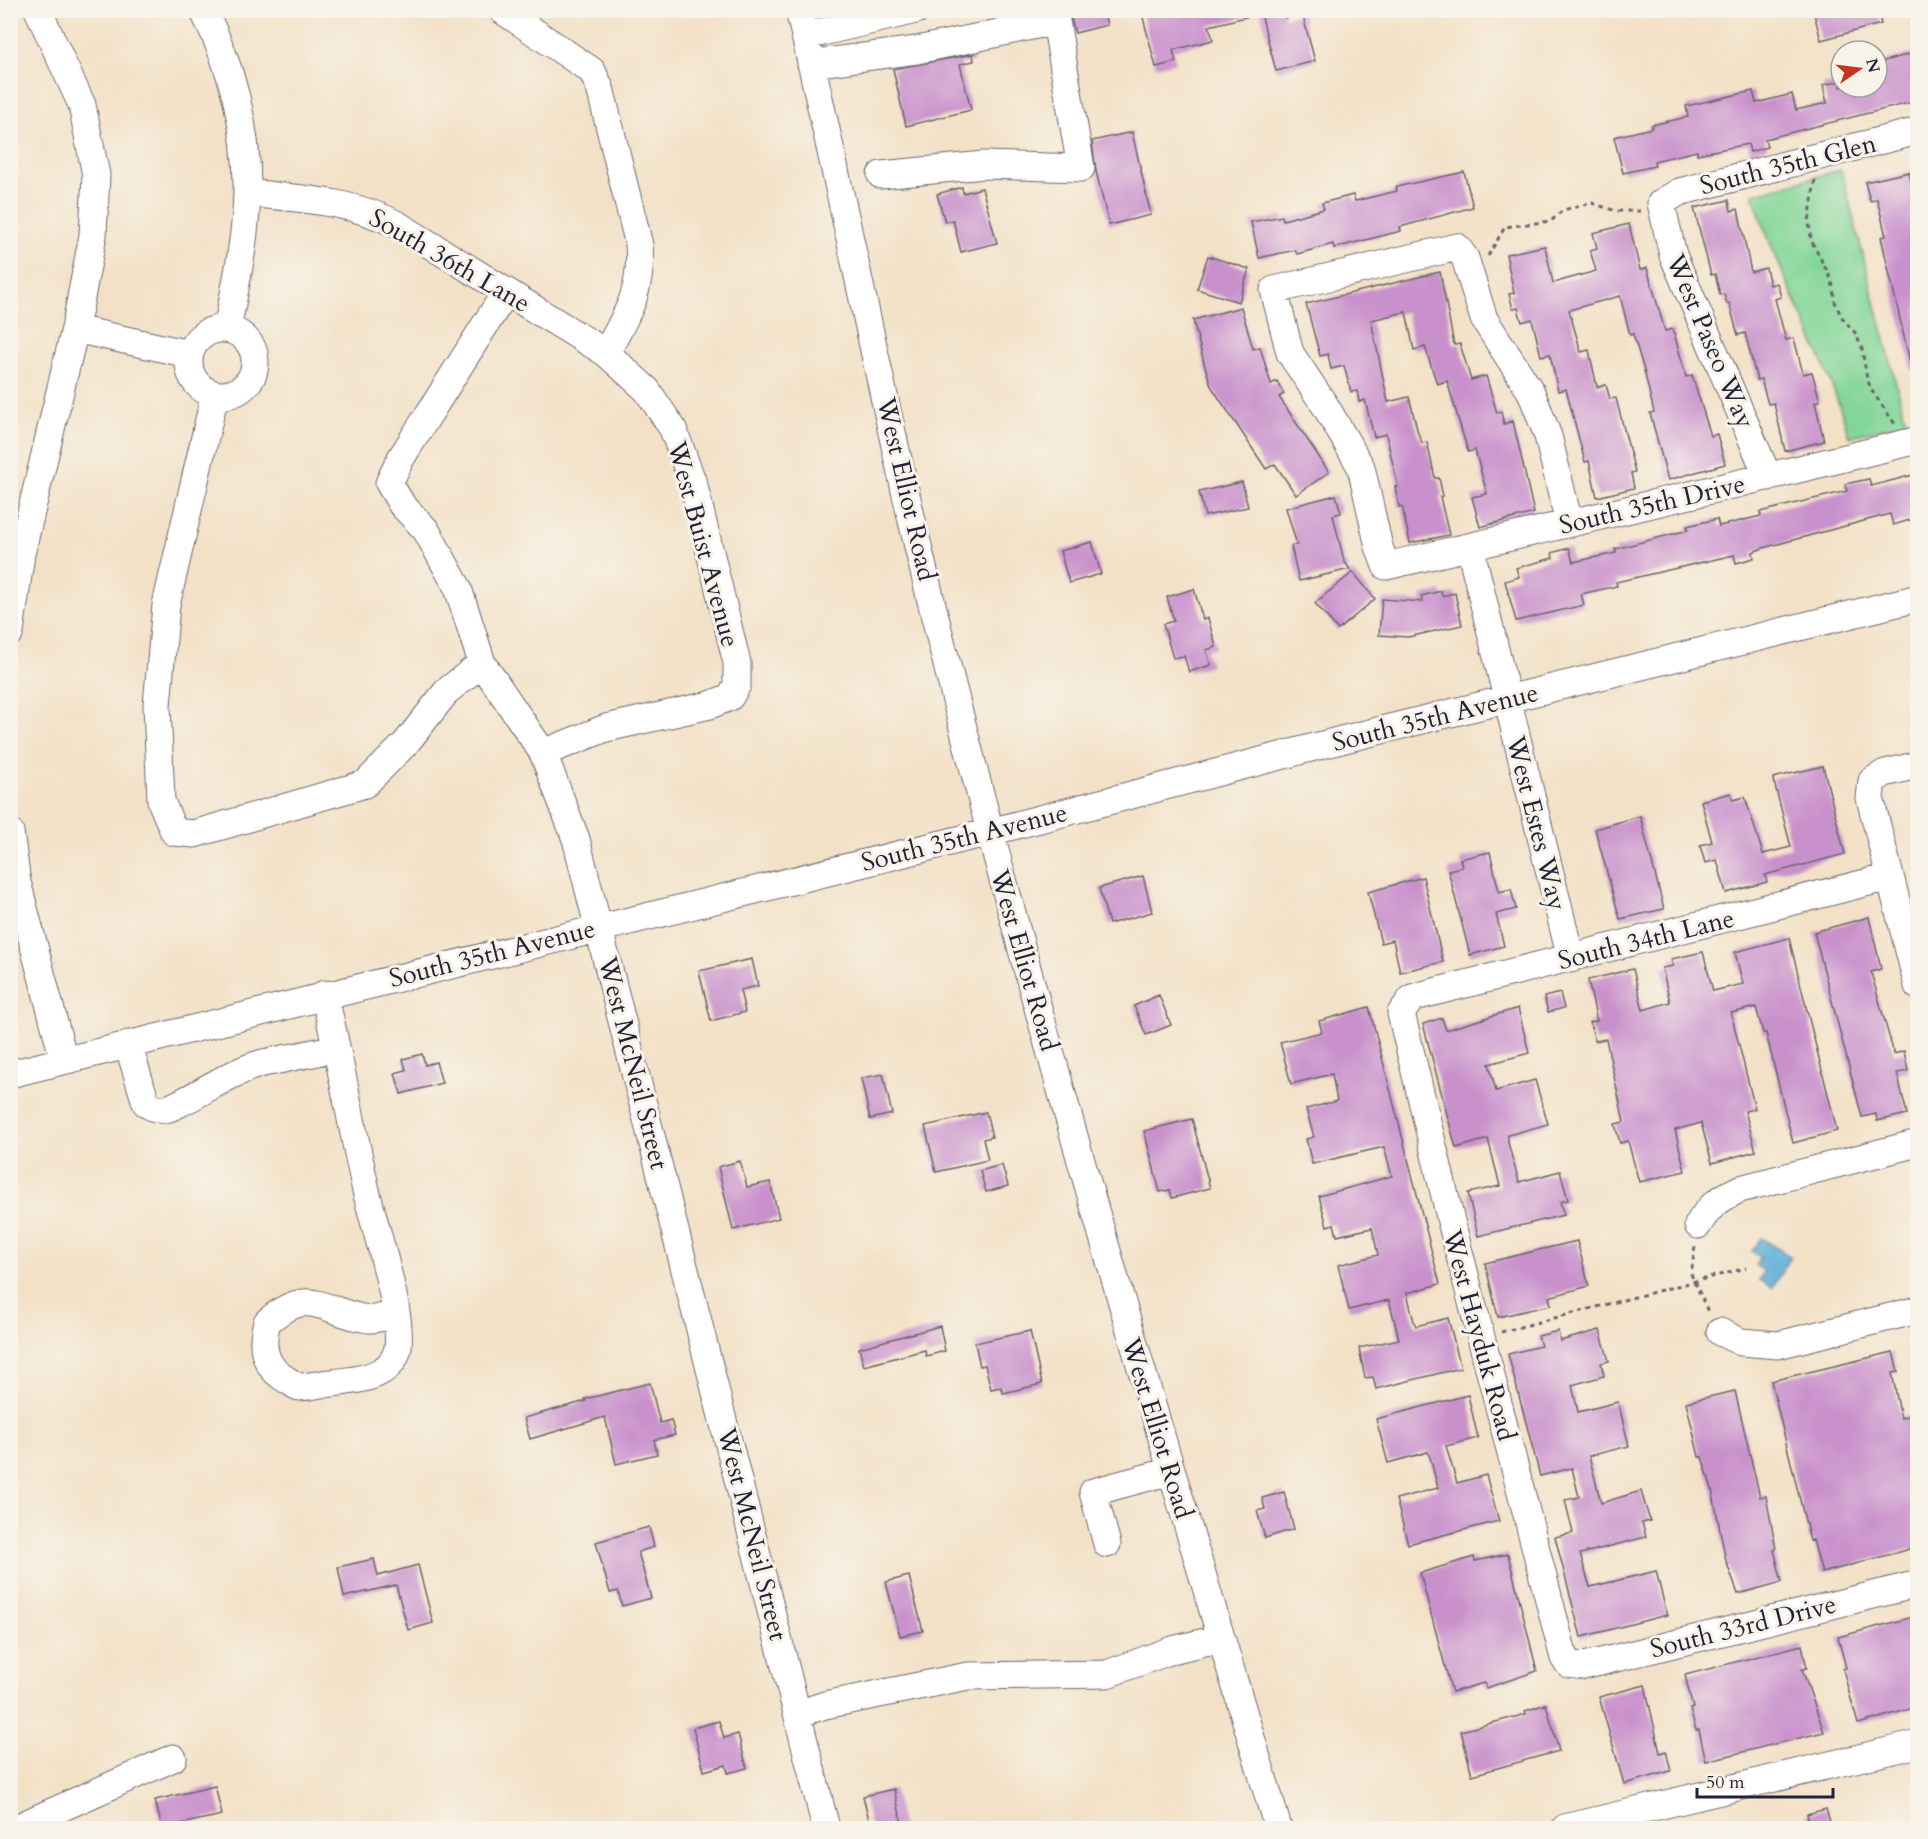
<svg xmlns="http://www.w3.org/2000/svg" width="1928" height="1839" font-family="Cardo,serif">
<rect width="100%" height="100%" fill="#f7f3e8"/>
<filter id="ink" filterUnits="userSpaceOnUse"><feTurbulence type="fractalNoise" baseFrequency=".0167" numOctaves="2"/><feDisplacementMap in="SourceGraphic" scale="12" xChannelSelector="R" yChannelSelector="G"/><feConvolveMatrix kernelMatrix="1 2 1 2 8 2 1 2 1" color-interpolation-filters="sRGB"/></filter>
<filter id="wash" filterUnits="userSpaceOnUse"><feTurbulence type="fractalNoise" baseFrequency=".008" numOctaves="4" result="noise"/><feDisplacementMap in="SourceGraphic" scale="24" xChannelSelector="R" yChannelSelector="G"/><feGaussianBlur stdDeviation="1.35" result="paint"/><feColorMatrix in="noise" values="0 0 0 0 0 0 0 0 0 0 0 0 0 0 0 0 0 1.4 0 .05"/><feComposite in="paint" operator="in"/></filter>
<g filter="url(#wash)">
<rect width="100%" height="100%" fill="#f3e1c7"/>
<path fill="#83d698" stroke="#527c6a" stroke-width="1.5" d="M1841 170 1906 422 1849 437C1826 352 1778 278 1753 194Z"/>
<path fill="#5dafd8" stroke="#40688a" stroke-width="1.5" d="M1761 1238 1791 1257 1772 1288 1759 1280 1764 1271 1755 1265 1761 1257 1752 1251Z"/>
<g id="blocks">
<path fill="#c991cc" d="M1085 10H1103L1107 25 1075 33 1070 15Z
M1141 10H1250V16L1209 26 1213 40 1173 50 1176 62 1156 67Z
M1260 10H1283L1285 18 1302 13 1315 61 1276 71Z
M1813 10H1878L1881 24 1821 40Z
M1917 52V101L1765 139 1767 147 1750 152 1748 144 1697 154V151L1654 161 1655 166 1623 173 1614 137 1652 128 1651 125 1688 117 1686 106 1753 91 1756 103 1792 94 1796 110 1827 103 1823 85 1841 81V87H1877V63Z
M973 54 974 61 960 64 971 110 906 126 893 69Z
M1132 132 1151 215 1109 225 1096 171 1092 141Z
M1464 172 1473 207 1400 227 1401 231 1334 248 1333 244 1297 254 1295 250 1259 258 1251 222 1282 216 1283 220 1324 209 1322 203 1353 195 1355 201 1397 191 1396 187Z
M1909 172 1917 209V370L1912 371 1881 237 1886 236 1877 199 1870 201 1865 182Z
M962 187 963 193 982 188 997 243 961 252 953 220 945 222 937 194Z
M1729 200 1731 211 1738 209 1751 272 1766 268 1770 285 1777 283 1781 297 1775 299 1786 340 1794 338 1803 374 1812 372 1820 401 1815 402 1824 441 1785 451 1774 403 1768 404 1761 379 1757 380 1745 333 1738 335 1729 303 1727 304 1724 294 1720 295 1715 274 1711 275 1694 208Z
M1629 224 1640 270 1647 268 1665 331 1673 329 1686 377 1692 375 1711 436 1717 434 1725 464 1668 480 1650 413 1654 412 1644 370 1633 334 1630 335 1620 296 1569 310 1581 352 1589 350 1597 387 1606 385 1610 399 1616 398 1635 472 1631 473 1634 488 1597 497 1589 461 1585 462 1566 389 1558 391 1550 354 1541 356 1532 319 1522 322 1518 308 1513 309 1509 294 1514 293 1506 254 1545 246 1553 283 1596 271 1590 250 1597 248 1593 233Z
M1208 256 1249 269 1239 302 1197 289Z
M1440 272 1454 345 1460 344 1471 380 1486 376 1497 413 1501 411 1504 424 1513 421 1534 513 1480 527 1472 497 1487 494 1475 450 1468 452 1447 381 1437 384 1425 347 1414 350 1406 312 1371 320 1388 402 1409 397 1418 433 1422 443 1427 442 1435 478H1439L1443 496 1440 497 1449 535 1410 543 1402 506 1399 507 1395 487H1398L1386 434 1374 437 1365 400 1359 402 1357 391 1351 392 1344 366 1331 369 1328 354 1320 356 1306 304Z
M1241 307 1253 349 1260 347 1271 384 1277 381 1284 394 1279 397 1329 472 1296 495 1275 464 1266 469 1211 386 1204 363 1193 320Z
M1917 474V518L1893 525 1890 514 1763 548 1753 552 1754 558 1736 563 1734 555 1616 582 1617 586 1581 594 1584 605 1516 621 1505 581 1519 577 1516 568 1553 558 1552 553 1569 548 1573 562 1616 553 1615 549 1688 530 1687 526 1717 519 1719 526 1761 516 1760 512 1847 491 1845 484 1869 479 1871 486Z
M1242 482 1248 507 1205 516 1199 492Z
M1336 495 1341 513 1333 515 1344 561 1350 569 1299 581 1291 546 1297 545 1286 508Z
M1092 542 1101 574 1069 583 1060 551Z
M1353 572 1375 599 1338 630 1315 603Z
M1194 589 1203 620 1208 618 1216 647 1206 650 1211 665 1189 672 1184 656 1173 658 1163 624 1174 621 1167 597Z
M1441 591 1442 596 1455 593 1462 625 1408 637 1379 635 1382 599 1423 602 1421 596Z
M1823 766 1845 854 1765 875 1767 882 1726 893 1717 860 1705 863 1700 845 1712 842 1701 801 1731 793 1733 800 1745 797 1763 854 1791 847 1773 778Z
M1640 816 1664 909 1620 919 1595 829Z
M1490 852 1499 892 1511 889 1516 909 1496 914 1504 946 1470 955 1448 870 1462 867 1460 859Z
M1143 876 1152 912 1109 924 1099 888Z
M1423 877 1443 962 1400 972 1393 940 1381 943 1368 892Z
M1869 917 1881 969 1871 972 1894 1054 1904 1051 1908 1071 1897 1073 1907 1114 1877 1121 1876 1114 1862 1117 1814 932Z
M1789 938 1837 1131 1793 1143 1766 1033H1763L1756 1007 1731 1013 1755 1109 1745 1111 1756 1151 1712 1163 1701 1123 1675 1130 1685 1171 1639 1182 1628 1141 1620 1143 1615 1124 1624 1122 1606 1039 1595 1041 1590 1022 1597 1021 1588 980 1633 969 1643 1010 1670 1002 1662 968 1673 966 1671 959 1703 952 1713 991 1743 984 1735 952Z
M752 959 758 986 740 990 745 1012 711 1021 699 971Z
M1560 993 1564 1008 1548 1012 1544 997Z
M1159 995 1171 1025 1146 1035 1134 1006Z
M1369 1007 1440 1284 1407 1293 1414 1322 1416 1326 1448 1318 1461 1368 1376 1389 1373 1377 1365 1378 1359 1348 1399 1339 1389 1300 1349 1310 1338 1265 1378 1255 1372 1228 1337 1236 1334 1224 1327 1226 1319 1196 1392 1176 1384 1147 1312 1164 1306 1139 1314 1137 1306 1109 1337 1101 1332 1074 1291 1084 1280 1042 1322 1032 1319 1021Z
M1518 1008 1529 1053 1489 1064 1496 1091 1535 1080 1548 1124 1508 1135V1143L1519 1182 1560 1171 1568 1200 1560 1202 1564 1215 1478 1236 1468 1193 1500 1186 1497 1174 1488 1139 1456 1148 1423 1024 1442 1018 1446 1030Z
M422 1054 425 1065 436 1062 442 1083 401 1094 395 1073 406 1070 403 1059Z
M883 1074 892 1114 870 1119 861 1078Z
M986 1112 992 1137 983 1139 988 1160 936 1172 925 1126Z
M1192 1119 1210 1188 1172 1198 1170 1190 1160 1192 1144 1131Z
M740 1161 747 1187 770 1182 779 1218 733 1230 718 1167Z
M1002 1165 1008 1186 986 1192 980 1171Z
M1577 1241 1589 1286 1549 1297 1551 1305 1498 1317 1485 1263Z
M940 1326 945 1351 926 1356 925 1350 864 1366 859 1348Z
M1600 1330 1609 1361 1601 1363 1604 1376 1572 1385 1578 1412 1618 1402 1629 1446 1589 1456 1595 1479 1601 1503 1641 1491 1650 1521 1642 1523 1646 1537 1580 1554 1590 1587 1656 1571 1667 1615 1581 1637 1555 1537 1573 1533 1565 1500 1579 1497 1572 1468 1540 1476 1508 1354 1541 1346 1538 1336 1558 1331 1560 1341Z
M1030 1331 1042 1384 1003 1393 1001 1387 991 1389 985 1365 980 1366 975 1343Z
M1893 1352 1898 1372 1892 1373 1901 1418 1909 1416 1917 1449V1547L1822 1573 1813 1540 1810 1541 1771 1381Z
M650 1383 660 1423 671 1420 675 1435 654 1440 657 1454 616 1464 605 1417 530 1439 524 1418 586 1401 585 1399Z
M1735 1391 1760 1497 1766 1496 1776 1549 1774 1550 1782 1582 1738 1594 1726 1561 1712 1489 1702 1457H1699L1686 1402Z
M1468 1395 1478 1438 1446 1446 1457 1483 1486 1475 1499 1521 1408 1544 1396 1499 1438 1488 1431 1461 1428 1452 1388 1463 1376 1419Z
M1284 1492 1294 1529 1265 1538 1257 1511 1265 1509 1262 1498Z
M649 1527 654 1547 638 1552 651 1598 622 1606 618 1591 610 1593 596 1542Z
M1508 1554 1537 1671 1486 1688 1484 1683 1452 1692 1420 1573 1474 1557 1475 1561Z
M374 1559 378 1576 418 1565 433 1623 408 1630 396 1585 344 1597 338 1567Z
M909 1576 923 1631 900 1636 886 1582Z
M1917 1616V1707L1858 1724 1847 1685 1843 1669 1846 1668 1838 1637Z
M1802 1645 1807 1668 1802 1669 1824 1732 1706 1761 1699 1730H1696L1690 1709 1693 1708 1685 1675Z
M1645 1685 1660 1753 1666 1751 1671 1771 1624 1784 1599 1697Z
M1546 1704 1559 1751 1472 1775 1461 1731 1526 1714 1525 1711Z
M719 1721 724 1738 738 1734 747 1768 728 1773 726 1765 704 1771 693 1728Z
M215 1786 222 1815 162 1828 155 1800Z
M894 1789 903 1828H871L863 1796Z
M1826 1809 1832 1828H1810L1807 1814Z"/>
</g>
</g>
<g filter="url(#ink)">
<use href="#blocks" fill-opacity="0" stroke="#6b656c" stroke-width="1.5"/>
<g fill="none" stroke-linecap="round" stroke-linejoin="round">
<g stroke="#6b656c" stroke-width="29">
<path id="minor" d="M203 10C232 65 248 130 247 192 246 238 236 284 227 329
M502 10 592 71 600 88 639 245C643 291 627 314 606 353
M799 10C848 219 888 430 940 637 1040 1038 1160 1433 1278 1828
M805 36 916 10
M811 64 917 50 1056 21 1081 168 984 165 881 175
M247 193C300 199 350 200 398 225L606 353 647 390 673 429 694 486 737 663V685L730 697 710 705 606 728 543 753
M506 292 401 458 389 483 402 505 426 530 458 588 482 663 543 753 576 839 826 1828
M189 362a33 33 0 1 1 66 0a33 33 0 1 1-66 0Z
M75 329 189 354
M215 394 166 605 157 705 161 801 174 832 194 834 365 784 406 743 447 691 482 663
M1768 477 1673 255 1661 203 1679 192 1918 131
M1569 523 1548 436 1531 392 1484 319 1465 258 1457 247 1274 290 1290 353 1326 407 1361 467 1379 547 1386 566C1563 525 1741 484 1918 440
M1470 547 1571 959
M10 632 21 554 75 329 93 235 96 175 82 105 38 10
M1918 765 1885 773 1872 781 1870 798 1918 986
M10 832 17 882 64 1060
M1889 877 1426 994 1412 998 1401 1013 1451 1221 1564 1658 1569 1664 1584 1666 1918 1584
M324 994C340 1058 351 1123 365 1186 373 1223 406 1319 397 1352 388 1381 347 1381 322 1384 315 1385 306 1387 299 1387 295 1386 291 1382 287 1380 264 1367 260 1346 267 1322 310 1284 324 1313 368 1319 376 1320 387 1316 395 1314
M128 1044 146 1103C156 1111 165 1111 176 1105 204 1092 232 1071 263 1063 287 1058 311 1054 335 1048
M10 1074 990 832 1345 739 1918 598
M1698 1225C1709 1206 1720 1198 1740 1189L1918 1143
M1720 1332 1741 1342 1778 1345 1918 1310
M1107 1544 1093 1492 1171 1471
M798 1714 825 1705 968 1676 1107 1674 1172 1650 1221 1638
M16 1828 173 1758
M1565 1828 1918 1744"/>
</g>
<path stroke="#6b656c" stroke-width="3" stroke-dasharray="4.5 4.5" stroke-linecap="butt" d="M1815 180 1809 222 1811 240 1832 281 1835 302 1841 316 1856 334 1862 349 1867 379 1872 391 1895 424
M1488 256 1505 227 1551 221 1563 210 1592 203 1616 211H1640
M1695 1247 1691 1274 1709 1314
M1501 1332 1746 1268"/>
<use href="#minor" stroke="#fff" stroke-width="27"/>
</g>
</g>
<g text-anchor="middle" stroke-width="6" stroke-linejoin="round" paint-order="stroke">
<g font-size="26" fill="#22223b" stroke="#f7f3e8">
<text transform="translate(1788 164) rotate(-14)" y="9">South 35th Glen</text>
<text transform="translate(450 260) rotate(30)" y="9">South 36th Lane</text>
<text transform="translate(1711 341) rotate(67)" y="9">West Paseo Way</text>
<text transform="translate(907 489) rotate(77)" y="9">West Elliot Road</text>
<text transform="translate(1652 504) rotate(-13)" y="9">South 35th Drive</text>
<text transform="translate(704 544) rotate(75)" y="9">West Buist Avenue</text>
<text transform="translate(1435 717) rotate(-14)" y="9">South 35th Avenue</text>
<text transform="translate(1537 823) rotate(76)" y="9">West Estes Way</text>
<text transform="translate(964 837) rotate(-14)" y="9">South 35th Avenue</text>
<text transform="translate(1646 939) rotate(-14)" y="9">South 34th Lane</text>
<text transform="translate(492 953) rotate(-14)" y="9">South 35th Avenue</text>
<text transform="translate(1025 960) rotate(74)" y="9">West Elliot Road</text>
<text transform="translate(634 1063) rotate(76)" y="9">West McNeil Street</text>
<text transform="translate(1480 1335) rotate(75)" y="9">West Hayduk Road</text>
<text transform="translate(1158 1428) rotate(73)" y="9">West Elliot Road</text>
<text transform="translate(753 1534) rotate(76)" y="9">West McNeil Street</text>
<text transform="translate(1743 1626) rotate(-14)" y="9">South 33rd Drive</text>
</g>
</g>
<rect width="1928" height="1839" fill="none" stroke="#f7f3e8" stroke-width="36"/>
<g transform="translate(1859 69) rotate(76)"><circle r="28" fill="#f7f3e8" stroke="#a29fa3" stroke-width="1.5"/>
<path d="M0-4.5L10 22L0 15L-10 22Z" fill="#c8321e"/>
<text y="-9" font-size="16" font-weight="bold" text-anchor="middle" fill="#22223b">N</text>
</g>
<path d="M1697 1788v9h136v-9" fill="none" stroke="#22223b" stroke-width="3"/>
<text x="1706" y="1788" font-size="18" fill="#22223b" stroke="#f7f3e8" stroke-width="4.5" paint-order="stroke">50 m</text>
</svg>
